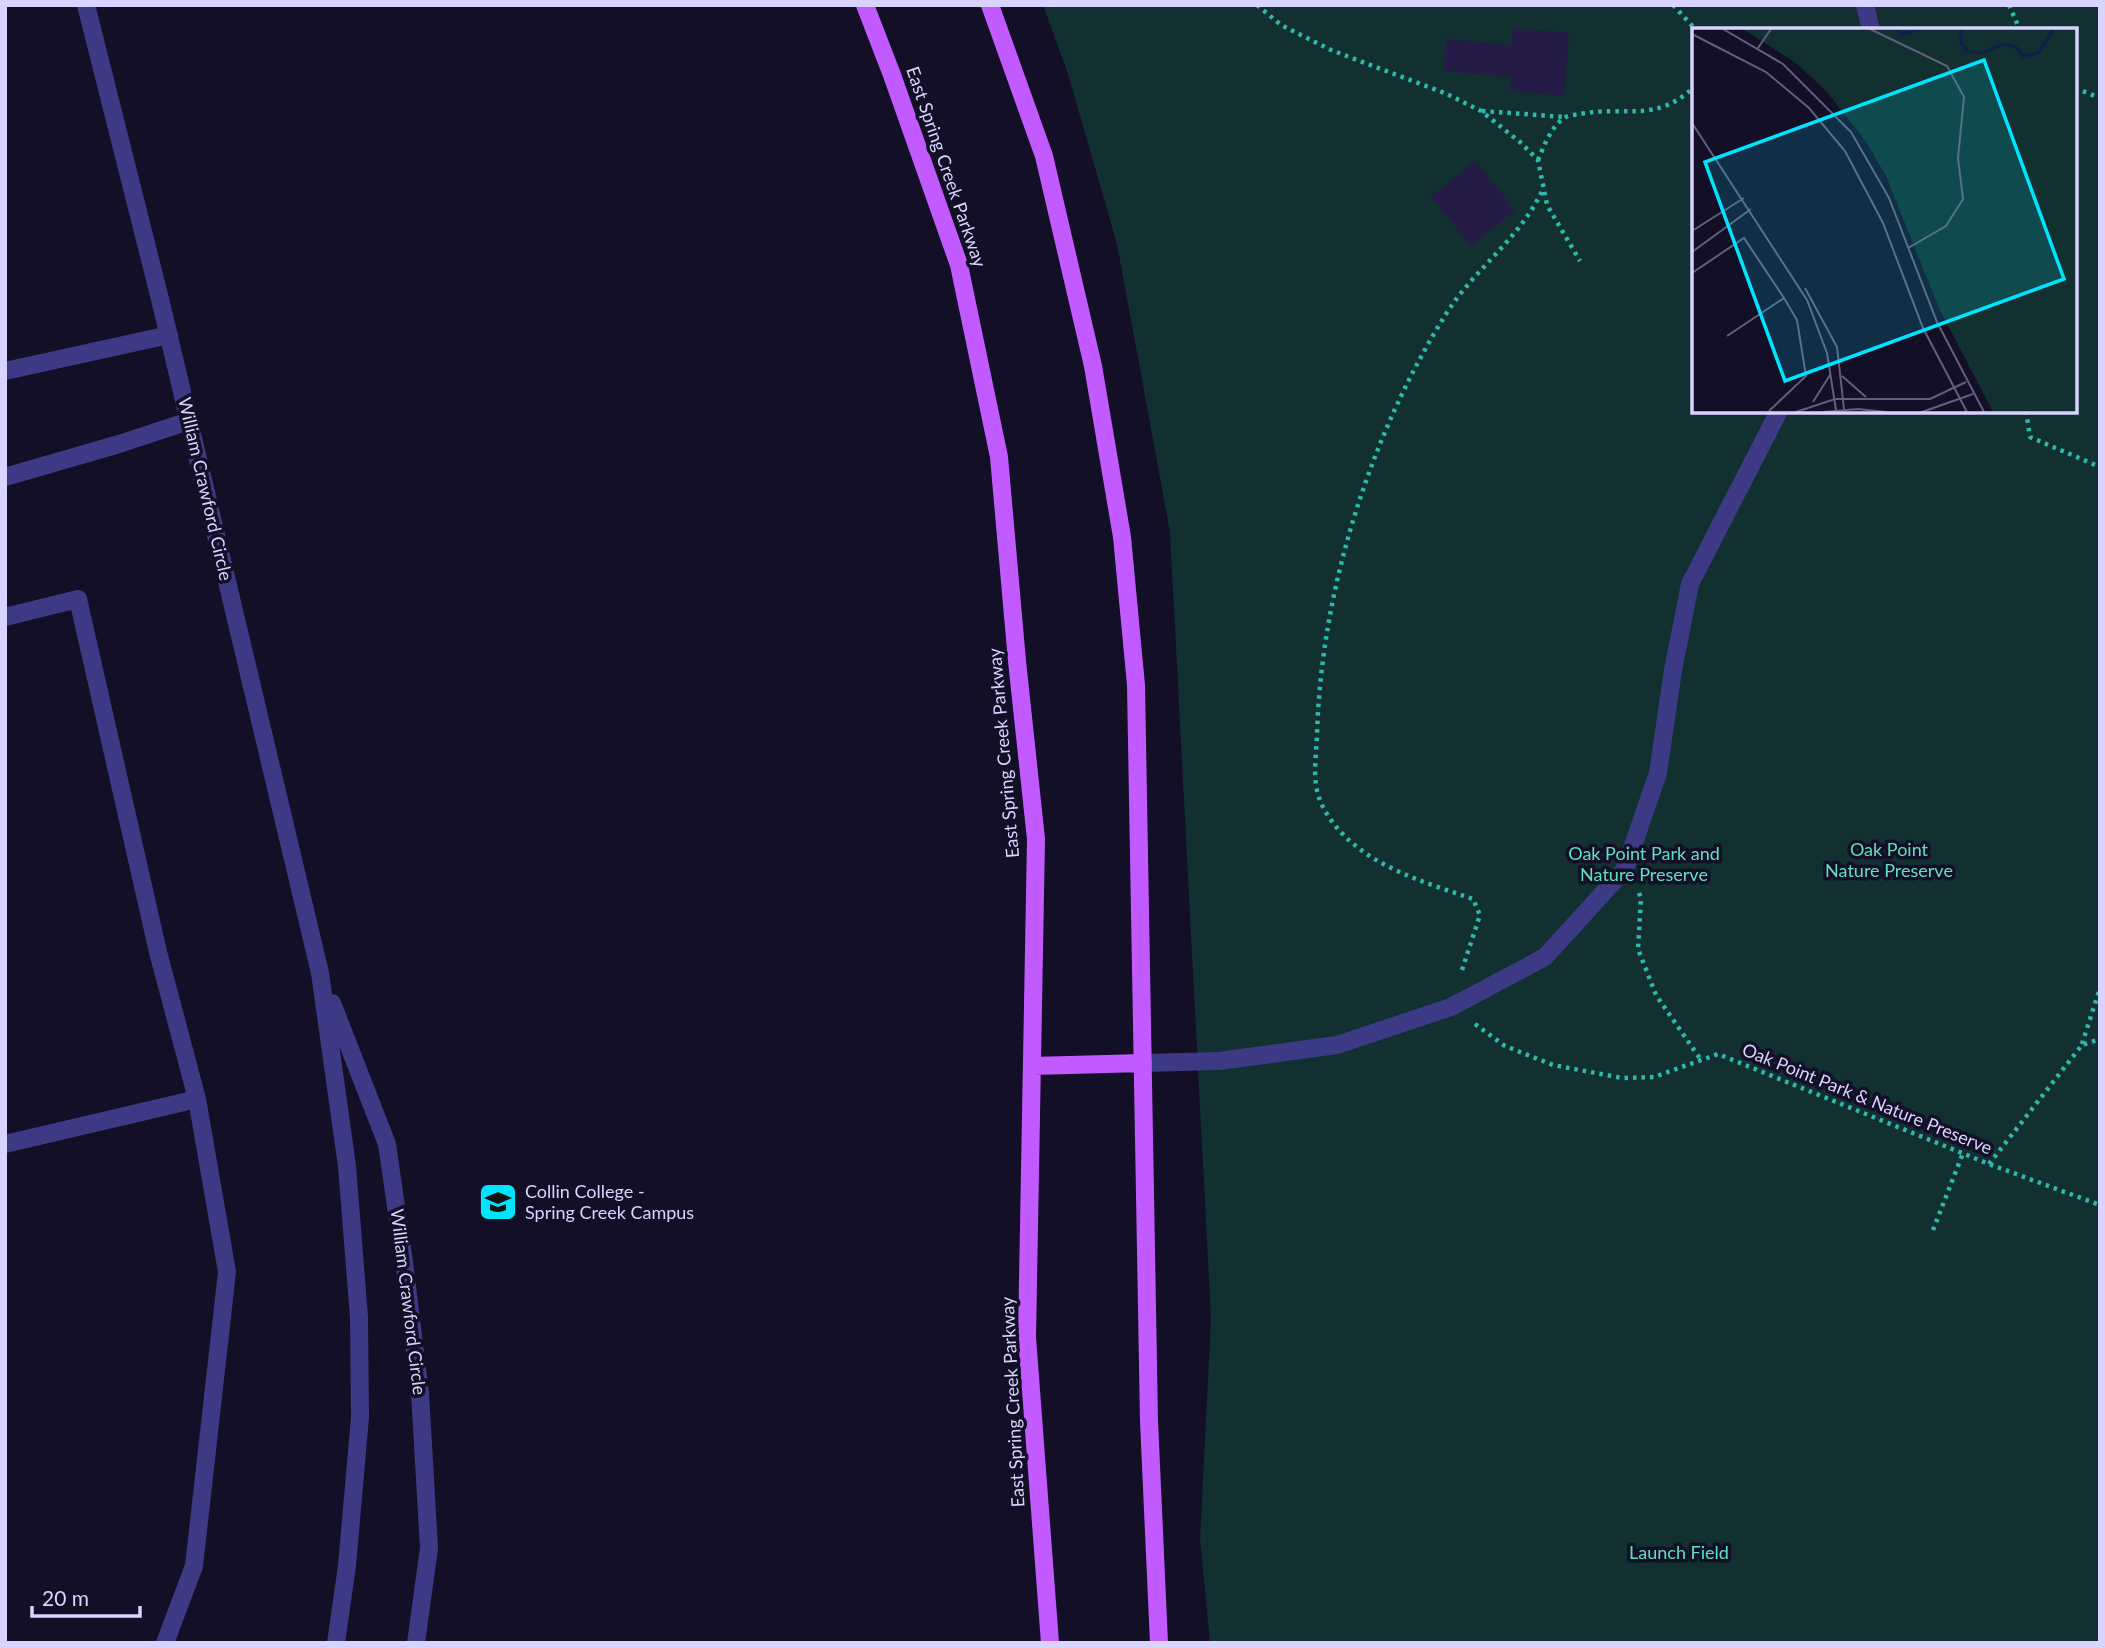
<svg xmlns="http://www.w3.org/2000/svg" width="2105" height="1648" font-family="Lato,sans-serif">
<rect width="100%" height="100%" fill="#130f26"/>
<path fill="#12302f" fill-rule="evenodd" d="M1043 5H2100V1643H1210L1200 1540 1211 1318 1170 532 1117 244 1068 74ZM1694 30H2075V411H1694Z"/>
<path fill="#241b47" d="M1513 28 1569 33 1564 96 1510 91 1511 77 1443 71 1446 39 1512 45Z
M1475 161 1515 210 1471 246 1431 197Z"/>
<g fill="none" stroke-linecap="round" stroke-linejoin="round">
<path stroke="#2fb8b0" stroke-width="4.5" stroke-dasharray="3.5 5" stroke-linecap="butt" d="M1257 5 1281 25 1331 50 1447 94 1481 111 1520 142 1538 160 1547 205 1580 261
M1673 5 1696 30
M2009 5 2020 30
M2075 88 2100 98
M1482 111 1564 117
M1538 160C1544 146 1551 127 1564 118 1568 115 1575 115 1580 114 1625 105 1655 124 1694 87
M2026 411 2030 437 2100 467
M1639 893 1641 898 1638 949 1656 995 1701 1060
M1462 970 1480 915 1473 899C1418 880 1352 862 1323 807 1311 785 1316 759 1317 735 1321 591 1370 435 1446 314 1475 268 1520 239 1543 189
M1475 1024 1505 1046 1553 1065 1622 1078 1654 1077 1718 1054 1989 1164 2100 1205
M2082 1044 2100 988
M1989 1164 2082 1045 2100 1039
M1933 1230 1963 1153"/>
<path stroke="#3d3a85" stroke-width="18" d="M86 5 160 299 320 973 347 1166 359 1317 360 1417 347 1566 336 1643
M1865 5 1871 30
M5 371 169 335
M5 477 119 444 189 421
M5 617 78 599 158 952 197 1099 5 1144
M332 1003 387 1144 404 1262 420 1393 429 1548 416 1643
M1143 1063 1219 1061 1337 1045 1451 1007 1545 957 1625 869 1658 773 1673 670 1690 584 1779 411
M165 1643 194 1566 227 1272 197 1099"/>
<path stroke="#c25bff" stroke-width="18" d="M865 5 892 75 959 265 999 457 1017 661 1036 839 1027 1337 1050 1643
M990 5 1044 156 1093 366 1122 537 1136 685 1149 1421 1159 1643
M1032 1066 1143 1063"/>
</g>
<defs>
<g id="university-square" transform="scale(2.0125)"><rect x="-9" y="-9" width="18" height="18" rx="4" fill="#00e5ff" stroke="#130f26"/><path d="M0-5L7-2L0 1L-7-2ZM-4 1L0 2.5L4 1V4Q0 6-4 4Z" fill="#111"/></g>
</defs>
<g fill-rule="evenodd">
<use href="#university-square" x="498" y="1202"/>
</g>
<g text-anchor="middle" stroke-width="7" stroke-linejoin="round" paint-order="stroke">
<g font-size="18" fill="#d9d4ff" stroke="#130f26">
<text transform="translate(946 167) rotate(71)" y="6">East Spring Creek Parkway</text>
<text transform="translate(205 489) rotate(77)" y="6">William Crawford Circle</text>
<text transform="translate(1004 753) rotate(-95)" y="6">East Spring Creek Parkway</text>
<text transform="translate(1867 1099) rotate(22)" y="6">Oak Point Park &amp; Nature Preserve</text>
<text transform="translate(408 1302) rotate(83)" y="6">William Crawford Circle</text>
<text transform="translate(1013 1402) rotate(-93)" y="6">East Spring Creek Parkway</text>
</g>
<g font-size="18" fill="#5fe0c0" stroke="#130f26">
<text x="1889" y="856">Oak Point<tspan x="1889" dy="21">Nature Preserve</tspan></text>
<text x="1644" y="860">Oak Point Park and<tspan x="1644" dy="21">Nature Preserve</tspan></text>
<text x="1679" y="1559">Launch Field</text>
</g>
<g font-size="18" fill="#d9d4ff" stroke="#130f26" text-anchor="start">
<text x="525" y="1198">Collin College -<tspan x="525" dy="21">Spring Creek Campus</tspan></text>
</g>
</g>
<g transform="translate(1692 28)">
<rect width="385" height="385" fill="#130f26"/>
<path d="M51 1H385V384H301L247 280 194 148 173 112 134 63 104 35Z" fill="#12302f"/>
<path fill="none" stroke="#0c2248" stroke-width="3.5" d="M204 1 210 6 229 1M269 1V15L276 24 290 25 312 16 324 19 330 28 347 25 361 1"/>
<path fill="none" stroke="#625e7d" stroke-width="2" d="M31 1 91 36 159 104 197 170 245 294 292 384M178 1 255 38 272 69 266 130 271 171 254 198 216 220M0 6 74 44 117 80 153 123 191 195 231 300 275 384M66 20 79 1M0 95 115 272 135 325 144 382M0 203 52 170M0 224 59 181M0 245 52 210 92 270 35 308M113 260 145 319 152 381M150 348 174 369M121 374 138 347M77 383 114 348 105 292 92 270M104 384 143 371H238L274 354M131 384 166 381 194 384M230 384 281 366"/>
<path fill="#00e5ff" fill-opacity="0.15" stroke="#00e5ff" stroke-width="3.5" d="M292 32 372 251 93 353 13 134Z"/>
<rect width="385" height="385" fill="none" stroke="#d9d4ff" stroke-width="3.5"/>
</g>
<rect width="2105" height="1648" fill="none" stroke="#d9d4ff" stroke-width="14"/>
<path d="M32 1606v10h108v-10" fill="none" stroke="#d9d4ff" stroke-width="3.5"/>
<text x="42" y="1606" font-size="21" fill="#d9d4ff" stroke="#130f26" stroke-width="5" paint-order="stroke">20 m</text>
</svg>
